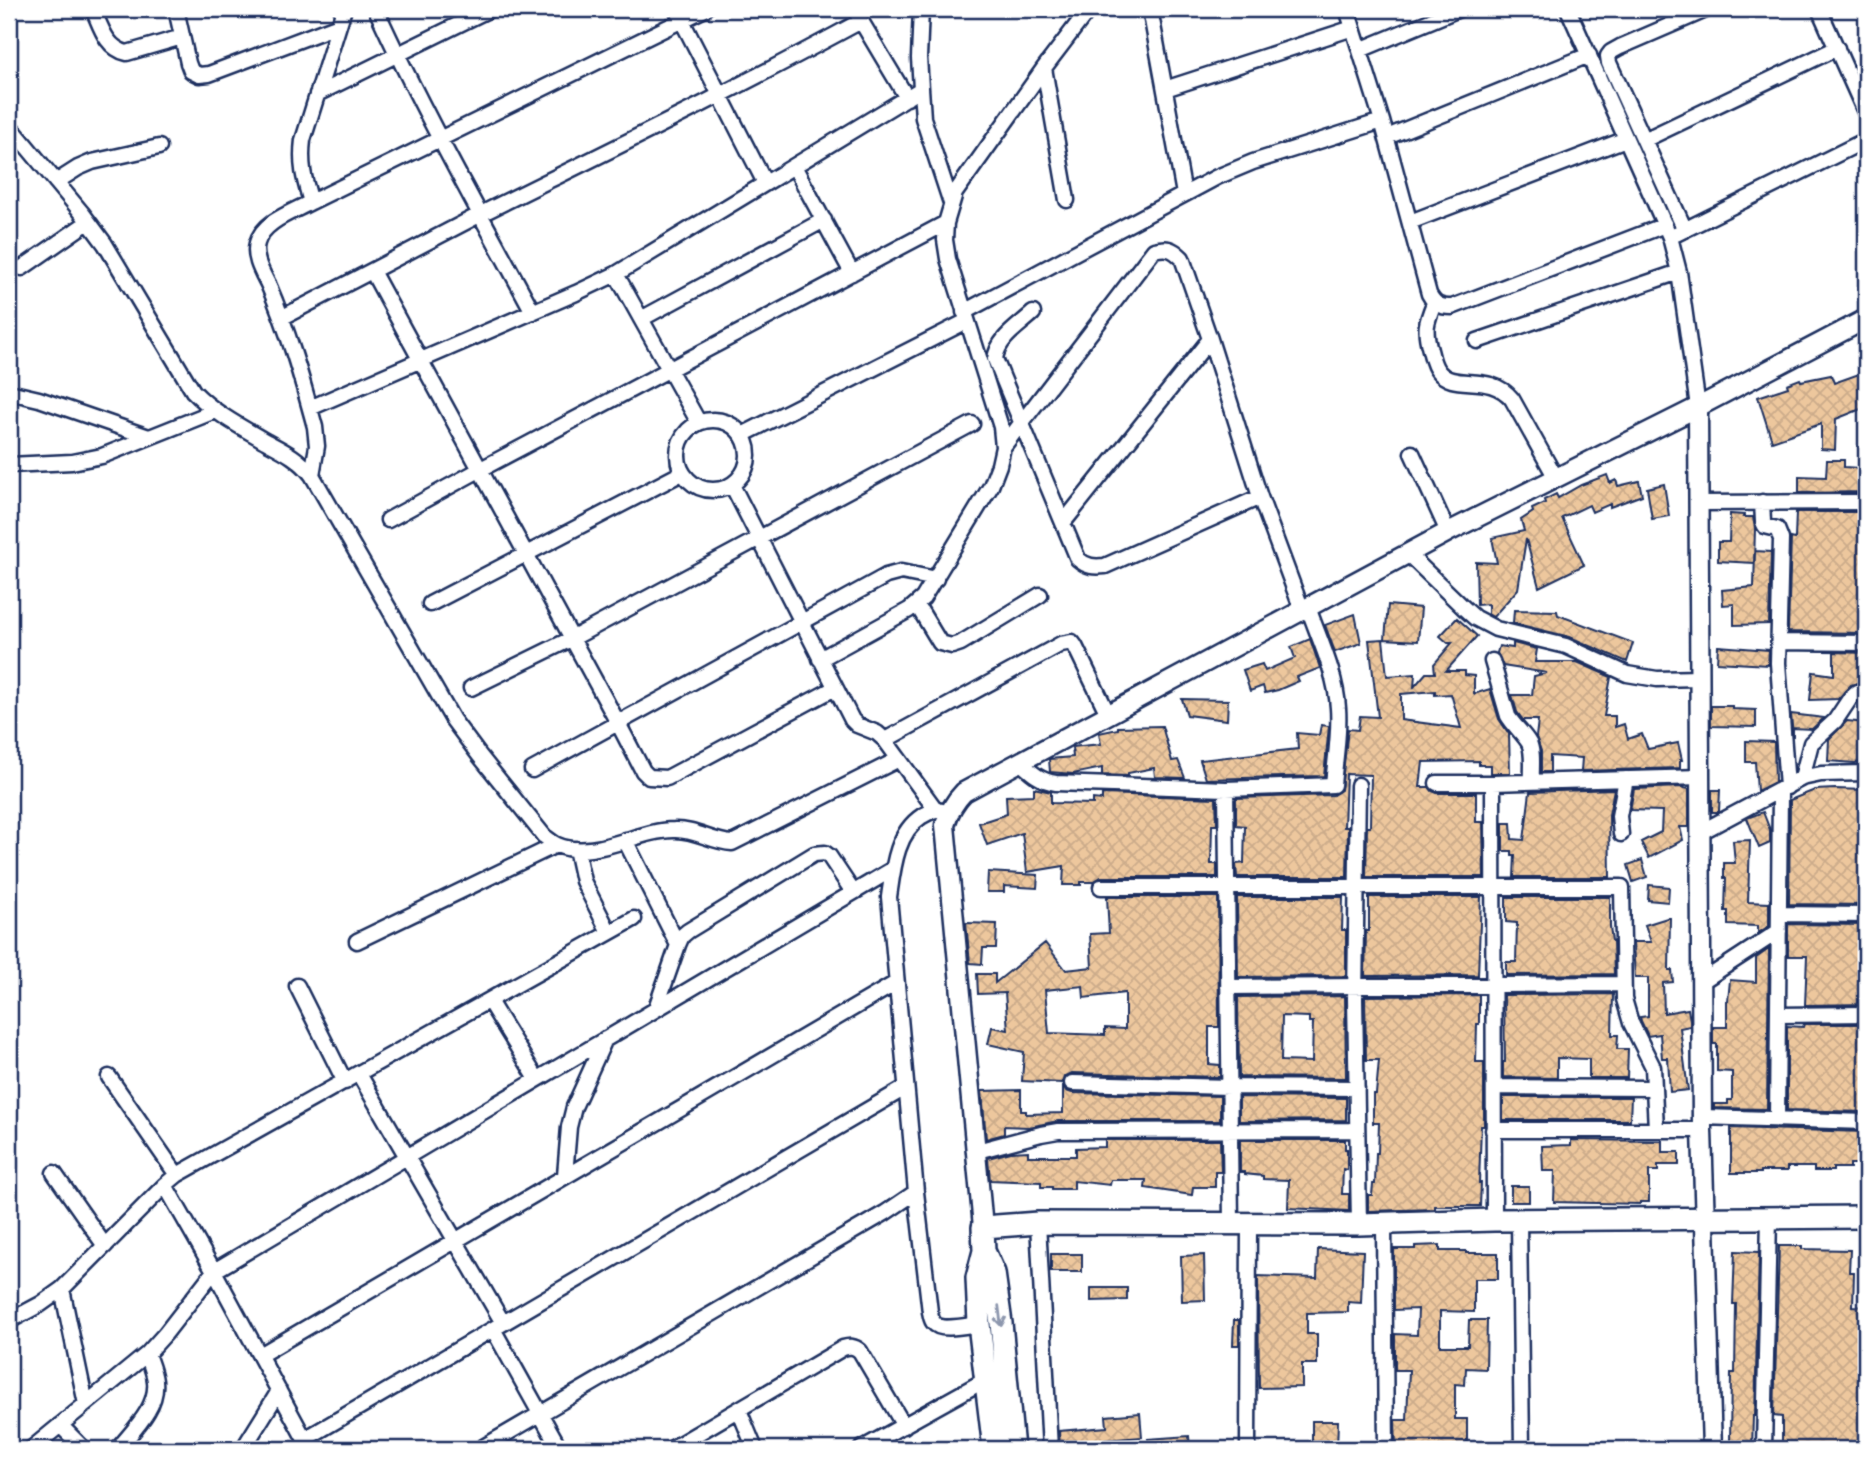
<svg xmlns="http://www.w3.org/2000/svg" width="1875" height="1458" font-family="'Gochi Hand',sans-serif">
<defs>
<pattern id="building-cross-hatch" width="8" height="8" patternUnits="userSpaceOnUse" patternTransform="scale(1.75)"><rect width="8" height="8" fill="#edc79d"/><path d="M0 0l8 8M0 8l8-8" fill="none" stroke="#cbab8a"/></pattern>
</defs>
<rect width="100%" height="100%" fill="#fff"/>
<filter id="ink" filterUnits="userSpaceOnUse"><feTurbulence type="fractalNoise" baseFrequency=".0143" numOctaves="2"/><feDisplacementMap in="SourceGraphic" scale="14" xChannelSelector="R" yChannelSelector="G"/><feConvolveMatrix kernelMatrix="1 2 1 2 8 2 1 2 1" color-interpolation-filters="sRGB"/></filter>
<g filter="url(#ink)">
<path fill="url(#building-cross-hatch)" stroke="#1b2f5e" stroke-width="2" fill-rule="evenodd" d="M1859 374 1866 393V407L1836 419 1835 450 1821 449V424L1772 441 1758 397 1788 387 1787 384 1800 379 1801 381 1831 375 1834 383Z
M1827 460H1844V467L1858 468V471H1866V492L1799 493V476L1826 477Z
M1607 475 1610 483 1616 480 1618 486 1639 481 1642 495 1610 507V504L1592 512 1589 505 1562 518 1584 565 1539 587 1526 539 1518 589 1493 617 1488 614V604L1477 605 1476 562 1497 563 1492 538 1524 531 1521 520 1533 512 1532 509 1545 503 1544 500 1556 494 1558 498 1581 485Z
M1664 484 1669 516 1652 519 1647 488Z
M1796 512H1866V633L1788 632 1791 538 1795 539Z
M1730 514 1744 515 1743 517H1753L1755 528 1754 563 1718 561V542H1729Z
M1755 551 1771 552 1769 624 1734 625V604L1723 605 1722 590 1754 587Z
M1388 605 1421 608 1418 641 1385 639Z
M1514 610 1557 611 1558 615 1633 643 1627 662 1570 637 1513 623Z
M1355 614 1361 643 1335 652 1325 625Z
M1457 618 1477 636 1446 671H1465V675L1474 676V694L1490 689 1499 719 1509 734 1510 773H1491V765H1479V761L1423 762 1420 787H1429L1432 791 1437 793H1476V822H1483L1484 877H1366L1367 827H1370L1371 775 1346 774 1344 827H1348L1347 877H1237L1236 864 1244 863 1245 826 1236 825V798L1333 795 1341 790 1348 729 1358 730 1360 716 1378 717 1369 640 1383 639 1387 676 1415 674 1414 687 1426 673H1435L1434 664 1452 643H1448L1440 636ZM1435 691V695L1451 694 1461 728 1401 720V694Z
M1310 639 1320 668 1297 677 1299 681 1278 690 1265 693 1263 686 1250 691 1243 670 1262 664 1265 671 1295 658 1291 647Z
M1513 643 1537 649 1535 662H1577L1611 677 1604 716H1615V727L1624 724 1628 739 1642 734 1648 749 1678 743 1682 760H1680V768L1581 771 1582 758 1550 756V772H1541V751L1536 737 1538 720H1523L1517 712 1512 695H1532L1534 676 1547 673 1503 666 1497 653 1499 646 1513 648Z
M1718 646 1769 650 1768 665 1717 662Z
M1834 652 1866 653 1865 681 1851 685 1838 699 1810 700 1813 672 1834 675Z
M1182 699 1228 700 1227 720 1187 715Z
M1711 706H1732V709L1756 710V727L1711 726Z
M1791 714 1824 718 1812 729 1793 728V737Z
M1847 721 1866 723 1864 741H1866V761L1855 763 1828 761 1829 739Z
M1321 725 1329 726 1324 776 1206 779 1200 760 1298 749 1297 733 1319 735Z
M1162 726 1172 761 1178 760 1185 778 1155 777 1154 768 1128 773V776L1102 775V768L1073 774 1050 772 1049 759 1073 757 1072 747 1101 744 1099 733 1118 729V727Z
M1746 741 1774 742 1775 782 1757 791 1755 762H1746Z
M1680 787 1689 789V827H1680L1683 840 1649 858 1641 842 1661 832 1662 811 1630 810 1634 789Z
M1034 788 1051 792V803L1093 804V799L1102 800V794L1216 798 1217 825H1212L1211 864H1217V877H1101L1093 882H1081V885H1063L1064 866 1027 872 1022 833 987 845 979 823 1007 814 1006 796 1034 795Z
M1614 789 1609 815 1610 877H1514L1515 855H1512V851H1503V823H1511L1512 839 1524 840 1530 792Z
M1835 789 1864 790 1866 905 1789 904 1790 800 1815 790Z
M1712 790H1720L1719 811 1718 812H1712Z
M1763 812 1770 830V843L1759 848 1747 818Z
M1750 840 1748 902 1769 903V926L1758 933V926L1728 925V911H1725L1726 878H1724V863H1735L1733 841Z
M1642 860 1647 877 1633 882 1628 865Z
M988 872 1038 875 1037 888 1004 886V892H987Z
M1649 885 1669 887 1668 902 1648 900Z
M1107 897H1218L1219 1027H1209V1064L1220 1065V1077L1072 1073 1064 1077 1062 1083 1022 1081 1024 1052 988 1044 992 1027 1008 1030 1005 993 978 994 977 974H995V983L1045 943 1066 970 1092 967 1090 934 1109 933ZM1083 986 1084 998 1125 993V1029L1105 1028V1035L1049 1033 1045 990Z
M1237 897H1343L1342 930H1346V976L1238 977Z
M1369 897H1481L1478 975 1365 976 1366 931H1369Z
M1506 897H1610V927L1612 941H1613L1614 974 1506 975V962H1516L1517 923 1506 922Z
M1667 918H1670L1669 970H1672L1673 982 1663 983 1664 1013 1688 1009 1690 1020V1026L1680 1028 1688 1090 1670 1092 1668 1058H1662L1660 1034 1648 1036 1641 1021 1640 1017 1648 1016V978H1635L1633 942H1651L1645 925Z
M966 923 997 924 996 948H983L982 964 970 963Z
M1788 924 1865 925 1866 1004 1805 1005 1807 956H1788Z
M1769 949 1767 1109 1714 1108V1104H1728V1100H1732V1072L1717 1071V1044H1713V1027H1727V1001H1728L1730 980 1756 982V958Z
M1613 994 1612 1035H1618L1617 1049H1628L1627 1078H1589V1059L1557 1058V1078L1503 1077V1062H1505L1504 995Z
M1479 995V1024H1477L1476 1062H1484V1126H1481L1479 1183H1481L1480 1206H1435V1209L1368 1211V1195H1372L1373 1184H1375L1376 1153H1378L1379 1123H1373V1094H1376L1379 1060H1366L1365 996Z
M1345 996 1346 1078 1239 1077 1238 997ZM1282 1016 1309 1017V1022H1313L1312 1062 1281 1061Z
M1804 1024H1866V1112L1787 1110V1026L1803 1027Z
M1063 1085 1066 1091 1072 1093 1220 1096V1121H1058L1029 1127 1004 1126V1134L986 1139 982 1091 1021 1090V1111H1026V1114L1063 1113Z
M1239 1097 1346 1098V1120L1239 1121Z
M1503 1097H1631L1630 1120H1503Z
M1731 1128 1866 1132V1164H1850V1168H1833V1171H1814V1167H1787V1171H1761V1173H1731Z
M1105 1140H1220L1221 1172H1215V1187H1193L1192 1195 1145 1188 1146 1180H1111L1110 1185 1074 1181V1189H1052V1187H1041V1182L990 1180 988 1158 1011 1152 1028 1151V1156H1076V1148L1105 1147Z
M1240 1140H1345V1149H1347V1170L1343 1169 1342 1194H1349V1211L1288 1208 1289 1180 1263 1179V1176L1245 1174V1172H1240Z
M1571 1140 1662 1141V1152H1679V1165H1658V1171H1649V1202H1640V1204L1554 1202 1555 1171H1543L1542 1146 1571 1145Z
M1511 1186H1529V1202H1511Z
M1440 1245V1251H1466V1253H1498V1279H1474V1312L1440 1311V1346H1468L1469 1320H1487L1486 1369 1466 1368 1465 1385 1455 1384V1419H1467V1449H1396L1395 1420H1407L1409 1370H1395V1334L1417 1335 1418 1309 1394 1310V1249H1415V1246Z
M1779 1246H1802V1249L1850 1250 1849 1272H1854L1853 1306 1866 1307V1449H1782V1417L1774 1416Z
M1318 1249 1363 1251 1361 1303 1348 1302V1312L1307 1313V1334H1317V1364H1302V1387L1259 1388 1258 1276 1317 1278Z
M1735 1251 1759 1252 1755 1416H1753L1752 1449H1737L1738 1443H1730L1731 1373H1735L1736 1304H1733Z
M1051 1254H1082V1272H1051Z
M1204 1255 1205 1300 1182 1301 1181 1256Z
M1091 1288H1127V1300L1091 1301Z
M1234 1320H1239V1345H1233Z
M1140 1413 1142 1437 1105 1440 1106 1449H1060L1059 1431 1107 1427 1106 1416Z
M1312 1421H1338L1337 1449H1312Z
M1189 1436 1190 1449H1149L1148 1439Z"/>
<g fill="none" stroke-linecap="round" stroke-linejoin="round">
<g stroke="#1b2f5e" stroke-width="19">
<path id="minor" d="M93 9C101 27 106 48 127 53L182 37
M176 9 188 63 191 71 199 75 209 74 339 25
M376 9C423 112 479 212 533 312
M676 9 765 183
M921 9 919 58 923 118 951 203
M1150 9 1184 194
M1568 9 1670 237 1679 272 1698 407
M1819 9 1866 114
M861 21 907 98
M1360 50 1459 9
M1044 68 1067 200
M1165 89 1353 28
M317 94 490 9
M1382 121 1429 294C1435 305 1440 307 1452 307L1665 225
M9 125 82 213 105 244 193 391C214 413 241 427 267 442 284 451 300 459 312 475L453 720 479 755 544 836C548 839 553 843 557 845 595 861 636 830 674 830 695 829 712 842 732 843L899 759
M1387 137 1589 55
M1644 140 1837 48
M794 166 852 273
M56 182 78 168 92 162 159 147
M311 202C304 179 300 165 303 140L344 9
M1410 222 1626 139
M1685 230 1609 63 1608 56 1611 52 1620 47 1708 9
M1676 234 1866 140
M22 268 88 222
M372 271 618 723 643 771 649 777 667 778 835 688
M616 274 699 423
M1434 303C1426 323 1424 329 1430 350 1432 357 1433 365 1438 371 1454 392 1489 371 1512 399L1556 478
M964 312 1217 177 1253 162 1382 121 1347 9
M1033 313C1018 327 998 338 995 359L1078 559C1087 567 1094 567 1105 566L1260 497
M283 317C349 283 415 248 481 214 608 151 736 89 861 21L855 9
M641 319 824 220
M1477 341 1679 272
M9 392 39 399 149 437
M310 408 576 293 616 274 921 89
M678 455a35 35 0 1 1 70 0a35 35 0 1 1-70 0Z
M742 435 967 321
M1003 447 1154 250C1167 247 1172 248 1182 258L1210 339 1260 497 1302 610
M1412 453 1448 532
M9 465 72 462 102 456 215 411
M312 475 317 446 315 427C302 379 288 330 268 284 262 272 253 257 257 243 263 221 293 212 311 202L705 9
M732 485 852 720 857 725 877 733 885 740 936 810
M1762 502 1763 522 1765 526 1777 529 1781 539 1778 663 1787 787
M1699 503 1866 502
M388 520 481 469 946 223
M1063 523 1210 339
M1407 553 1465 609 1475 618 1496 629 1566 646 1627 674 1657 679 1699 678
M430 604 682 473
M917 605 940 643 952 646 961 643 1040 595
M1779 642 1866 643
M820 659 909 610 923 598 991 486 999 465 1003 447 1001 427 948 259 945 240 946 223 955 193 1044 68 1089 9
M1492 661 1508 716C1514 726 1523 733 1529 743 1534 753 1531 770 1532 782
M471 688 573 638 972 424
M885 740 1061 644 1072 642 1075 646 1108 714
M1020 762C1031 772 1040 781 1056 783L1226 789 1333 785C1335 760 1340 733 1338 708 1336 673 1319 639 1308 607
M532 770 886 576 901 572 936 579
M1802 778 1811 743 1835 721 1851 697 1857 692 1866 691
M1437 783H1493L1701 777
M1493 783 1494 1220
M1358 785 1355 999 1359 1224
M1226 789 1231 1223
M1701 832 1802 778 1821 774 1866 773
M1621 834 1619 816 1626 779
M625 840 678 945
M576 849 583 881 609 932
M1101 887H1622L1624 999 1631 1023 1653 1067 1656 1129
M1779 914 1866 915
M357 941 556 845
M1701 982 1779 931
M297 986 345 1082
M1228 987 1623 984
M489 1001 537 1079
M656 1008 678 945 682 936 688 931 814 854 825 853 829 856 853 892
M1778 1015 1866 1014
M359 1074 503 1323
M109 1077 177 1175
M1072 1083 1230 1087 1357 1088
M1494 1087 1654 1088
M1702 1117 1866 1122
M1777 1119 1780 791
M1493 1130H1702
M977 1151 1041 1134 1058 1131 1357 1130
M9 1160V1167
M54 1173 105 1246
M565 1175 569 1127 574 1107 605 1039
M165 1185 214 1271 310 1449
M916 1192 930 1312C931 1315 931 1320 934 1323 940 1332 969 1325 979 1324
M1519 1220 1522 1449
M1038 1223 1050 1449
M1384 1224 1386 1449
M9 1321 41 1304 62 1289
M493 1329 560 1449
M260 1355 896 983
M86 1404 62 1289 165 1185 177 1175 634 919
M739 1410 755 1449
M60 1425 84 1449
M305 1439 905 1088
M31 1449 147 1354 165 1334 214 1271 893 869
M118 1449C133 1430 158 1408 155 1381 154 1372 150 1363 147 1354
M243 1449 279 1391
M480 1449 885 1213 916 1192 889 897C893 869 896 833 922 816 926 814 933 810 937 810 941 810 945 812 948 813
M671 1449 843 1348C850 1346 854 1346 860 1351L904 1426
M861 1449 987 1379
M1248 1449 1249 1223
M1764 1449 1769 1217"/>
</g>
<g stroke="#1b2f5e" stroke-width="23">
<path id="tertiary" d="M1698 407 1702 1130 1712 1449
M983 1227 945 825C949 811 954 802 964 792L1448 532 1698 407 1866 319"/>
</g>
<g stroke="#1b2f5e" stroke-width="26">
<path id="secondary" d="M984 1251 994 1273 1001 1323 1013 1449
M994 1449 979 1324 977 1278 984 1251 983 1227 1038 1223 1359 1224 1494 1220 1866 1217"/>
</g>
<use href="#minor" stroke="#fff" stroke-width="14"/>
<use href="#tertiary" stroke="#fff" stroke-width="18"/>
<use href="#secondary" stroke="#fff" stroke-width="21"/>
</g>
<defs><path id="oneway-shaft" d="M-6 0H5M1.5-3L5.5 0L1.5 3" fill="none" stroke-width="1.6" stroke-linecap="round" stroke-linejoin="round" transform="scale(1.75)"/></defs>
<use stroke="#8d97ae" href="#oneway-shaft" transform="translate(1000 1316) rotate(83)"/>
</g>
<rect width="1875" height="1458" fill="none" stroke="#fff" stroke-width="35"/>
<rect x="18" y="18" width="1840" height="1423" fill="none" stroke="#1b2f5e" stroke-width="2.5" filter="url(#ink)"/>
</svg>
